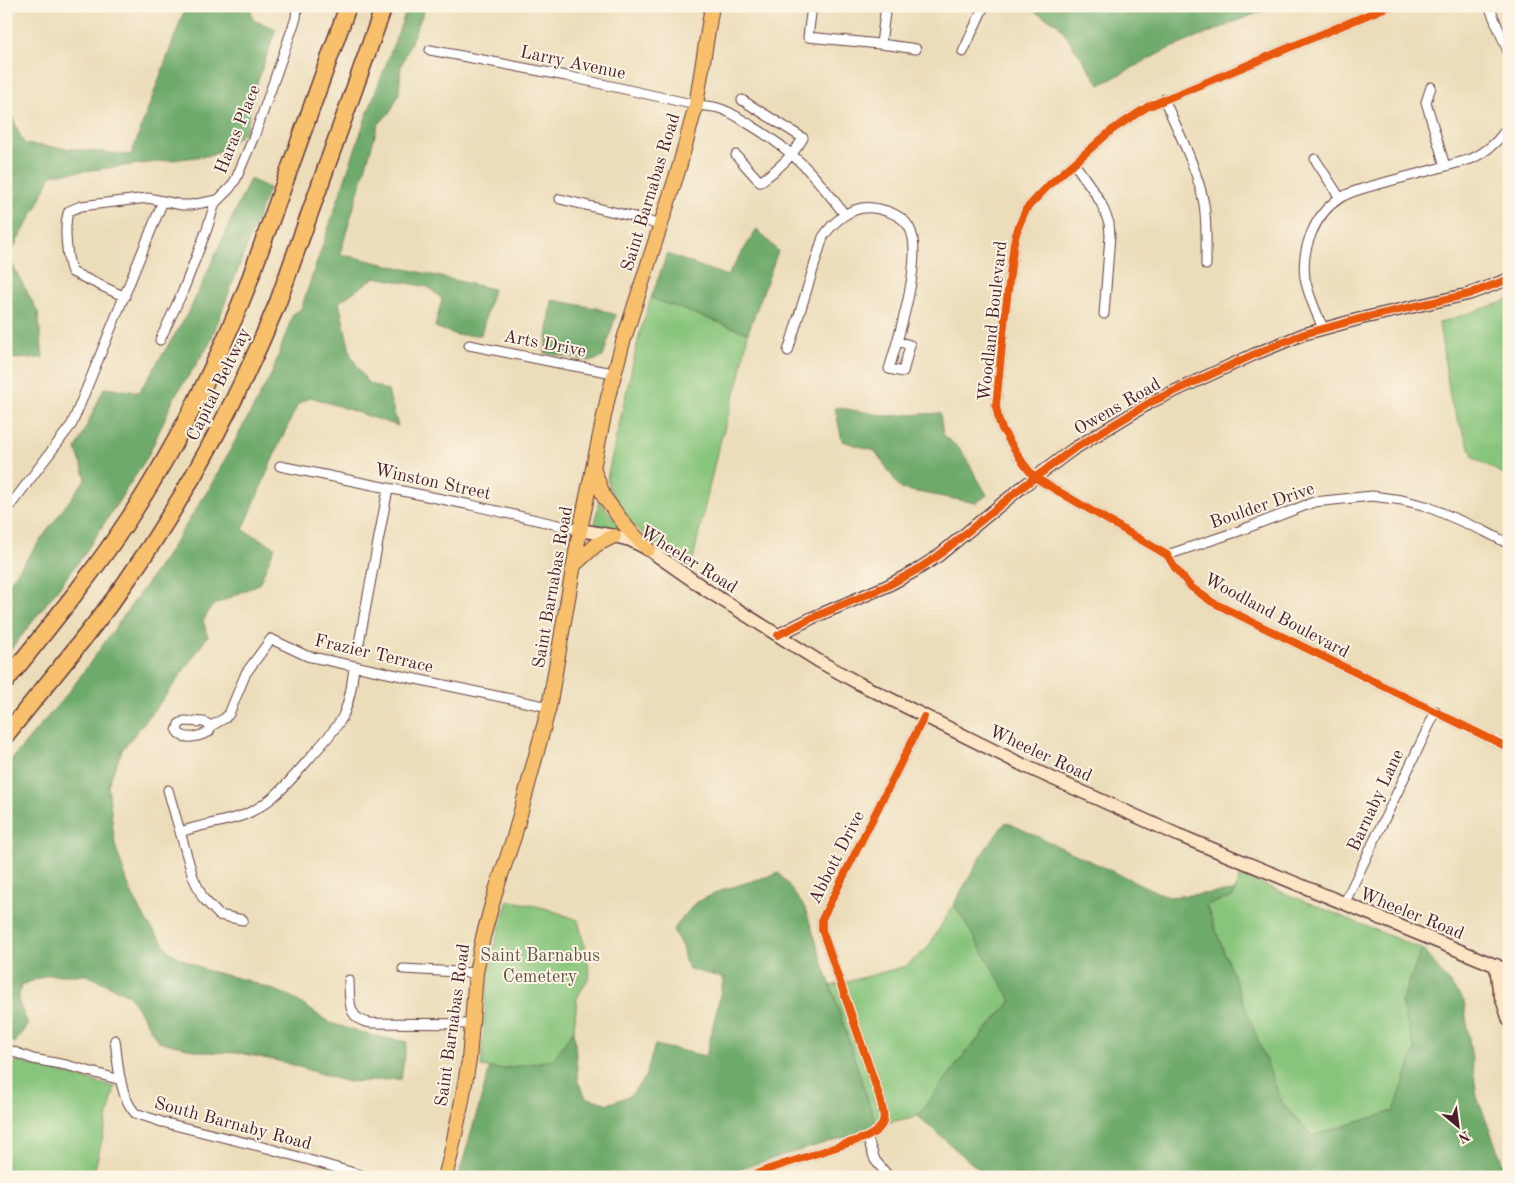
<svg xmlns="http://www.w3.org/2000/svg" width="1515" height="1183" font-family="'Old Standard TT',serif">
<rect width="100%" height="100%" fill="#fcf5e5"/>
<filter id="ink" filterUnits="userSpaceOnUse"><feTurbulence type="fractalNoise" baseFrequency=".02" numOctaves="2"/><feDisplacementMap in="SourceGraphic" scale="10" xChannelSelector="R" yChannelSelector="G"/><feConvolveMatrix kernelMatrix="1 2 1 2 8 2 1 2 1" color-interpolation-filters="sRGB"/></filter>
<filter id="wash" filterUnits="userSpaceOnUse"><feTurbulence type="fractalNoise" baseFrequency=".0096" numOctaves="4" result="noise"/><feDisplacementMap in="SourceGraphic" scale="20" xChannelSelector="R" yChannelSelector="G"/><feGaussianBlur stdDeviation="1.12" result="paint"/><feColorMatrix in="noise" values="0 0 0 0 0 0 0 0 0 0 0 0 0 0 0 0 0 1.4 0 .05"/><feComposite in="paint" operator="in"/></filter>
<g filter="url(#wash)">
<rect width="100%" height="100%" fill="#ecddba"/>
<path fill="#88c57b" stroke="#697253" d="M651 298 748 333 740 376 717 453 691 568C657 545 616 521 607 478L640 332Z
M1509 298V477L1474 458 1451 403 1439 323 1503 302Z
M599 501 626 533 595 526Z
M1240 875 1422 949 1402 1003 1415 1050 1394 1111 1312 1136 1282 1103 1206 905 1233 897Z
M508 900 545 908 578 920 586 953 590 975 577 998 574 1030 553 1060 499 1069 481 1067 486 996 495 943Z
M954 904 1012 1000 963 1056 918 1116 876 1125 831 986 906 966 927 949Z
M15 1061 115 1087 93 1177H6V1087Z"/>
<path fill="#6eaa6b" stroke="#5c644b" d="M186 6H250L253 20 276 29 257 83 246 132 213 155 51 175 38 205 8 257 38 312 43 358 6 359V257L9 231 6 219V104L24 144 131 155Z
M408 6H426L401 66 399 93 391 111 378 125 340 254 493 289 481 335H456L435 327 442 299 428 287 375 277 339 302 351 356 367 382 388 391 398 426 311 397 298 404 276 451 243 530 275 547 259 584 212 606 203 621 208 636 170 690 122 750 108 785 115 845 130 890 147 922 171 953 205 970 249 981 290 996 330 1023 370 1035 407 1042 401 1079 347 1082 283 1062 240 1053 203 1052 158 1041 129 995 87 975H48L21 985 18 1001 28 1024 15 1043 6 1038V766L72 688 165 558 210 487 272 373 293 314 301 309 365 120Z
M1024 6H1274L1164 51 1100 85 1058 24Z
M250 179 269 188 209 345 175 396 148 456 83 556 6 656V587L86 478 76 449 104 388 139 392 189 312Z
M757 229 778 251 748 333 651 298 667 254 727 276Z
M552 300 596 308 616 315 603 357 592 361 545 353Z
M835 407 887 416 940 413 943 435 961 450 987 495 976 503 901 489 875 451 842 441Z
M1006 822 1168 897 1235 891 1233 897 1206 905 1282 1103 1312 1136 1394 1111 1415 1050 1401 1003 1422 949 1464 1001 1477 1097 1508 1177H987L918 1116 963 1056 1012 1001 954 904 986 848Z
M779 873 805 908 876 1125 852 1135 735 1170 682 1177H536C526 1174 518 1176 508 1177 492 1177 475 1178 459 1174L490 1068 499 1069 553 1060 574 1030 578 1082 586 1097 608 1104 631 1095 645 1077 655 1045 706 1056 724 978 689 969 685 961 682 947 673 930 695 903 722 890Z"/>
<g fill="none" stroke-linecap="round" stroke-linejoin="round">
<path stroke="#5fa3d4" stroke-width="2" d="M1196 11 1204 6"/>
</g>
</g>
<g filter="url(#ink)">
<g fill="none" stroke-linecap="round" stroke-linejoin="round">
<g stroke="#623c40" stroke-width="11">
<path id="minor" d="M812 6 808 37C844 41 880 43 916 49
M1389 6 1147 107 1112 130 1050 184 1026 209 1018 228 1014 242 1005 315 996 406 999 421 1002 429 1023 463 1034 477 1167 555 1175 568 1191 587 1212 602 1509 748
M1489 6 1509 54
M881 43 886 6
M430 50 566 76 696 105C703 106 711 106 718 108 730 111 741 119 752 126 795 152 815 175 845 215
M963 52 984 6
M1431 87 1426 102 1445 166
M1164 99C1179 133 1197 168 1204 204 1207 224 1206 245 1206 265
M736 155 760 182C778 169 792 157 803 138L742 100
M1315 159 1340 198
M1074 163 1093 190 1101 203 1109 223 1110 236 1104 314
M560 199 643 219 660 226
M125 297 72 272C67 260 63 223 69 211L81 206 148 198 182 205H191L217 200
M1323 328C1316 312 1308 295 1305 278 1301 250 1314 214 1340 198 1354 189 1374 186 1390 181 1417 174 1444 167 1471 159 1488 151 1500 141 1509 124
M160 340 183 291 207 229 215 203 230 188 236 179 257 129 296 18 297 6
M469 345 568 365 614 373
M788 351 823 237C834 221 852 205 873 208 886 210 902 215 909 227 925 254 898 339 889 369L903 372 910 345 897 341
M280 466 471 505 580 530
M6 511 72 424 163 201
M1167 555 1239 531 1314 502 1372 496 1402 500 1426 506 1484 531 1509 544
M359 643 388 489
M184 721 204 722 211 726 209 732C200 736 184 742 177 731L179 724Z
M211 726 225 718 229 714 246 673 271 639 307 656 549 707
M168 790 193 877 203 898 219 915 243 920
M181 832C201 824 223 823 244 815 274 803 294 776 315 752 325 741 336 729 343 716 350 700 352 684 354 667
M1344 904 1436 711
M403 969 476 973
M349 980C350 999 346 1020 371 1023L472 1024
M115 1040C118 1063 119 1095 135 1113L162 1122 271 1149 368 1177
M6 1049 33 1059 66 1065 121 1080
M867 1137 875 1160 889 1177
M749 1177 769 1169 867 1137C889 1126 885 1117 879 1095L822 930V919L924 717"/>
</g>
<g stroke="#623c40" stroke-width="14">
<path id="tertiary" d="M778 635 812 618 887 586 915 571 938 556 1021 488 1072 450 1151 402 1255 354 1304 334 1359 319 1469 294 1509 279"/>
</g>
<g stroke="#623c40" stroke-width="15">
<path id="secondary" d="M580 530 614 536 630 540 648 549 708 591 817 660 858 683 1025 766 1178 835 1509 971
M1496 965 1499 990 1509 1020"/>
</g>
<g stroke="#623c40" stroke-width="16">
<path id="primary" d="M593 468 604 497 628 529 648 549
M574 565 596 545 614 536
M445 1177 450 1158 461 1106 469 1060 476 973 483 937 496 890 514 837 549 707 580 530 608 397 623 342 679 168 696 105 712 6"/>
</g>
<g stroke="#623c40" stroke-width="19">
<path id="motorway" d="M6 681C48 628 91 576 128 520 176 447 215 368 247 287L348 6
M6 735C46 684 89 635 126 582 188 494 237 401 278 302L384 6"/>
</g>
<use href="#minor" stroke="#fff" stroke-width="9"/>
<use href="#tertiary" stroke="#fff" stroke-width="11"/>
<use href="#secondary" stroke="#fce5c4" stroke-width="12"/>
<use href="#primary" stroke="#f8bf6c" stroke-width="14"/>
<use href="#motorway" stroke="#f8bf6c" stroke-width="16"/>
<g stroke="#fcf5e5" stroke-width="11">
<path id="cycleway" d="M1389 6 1147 107 1112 130 1050 184 1026 209 1018 228 1014 242 1005 315 996 406 999 421 1002 429 1023 463 1034 477 1167 555 1175 568 1191 587 1212 602 1509 748
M778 635 812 618 887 586 915 571 938 556 1021 488 1072 450 1151 402 1255 354 1304 334 1359 319 1469 294 1509 279
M749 1177 769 1169 867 1137C889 1126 885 1117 879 1095L822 930V919L924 717"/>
</g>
<use href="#cycleway" stroke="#e8590c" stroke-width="8"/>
</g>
</g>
<g text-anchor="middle" stroke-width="4" stroke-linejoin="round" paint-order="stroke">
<g font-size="18" fill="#4a1f2b" stroke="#fcf5e5">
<text transform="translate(573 62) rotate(12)" y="6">Larry Avenue</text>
<text transform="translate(237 129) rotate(-68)" y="6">Haras Place</text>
<text transform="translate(650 192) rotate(-73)" y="6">Saint Barnabas Road</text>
<text transform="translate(992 321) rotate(-84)" y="6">Woodland Boulevard</text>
<text transform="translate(545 343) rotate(11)" y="6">Arts Drive</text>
<text transform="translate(218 384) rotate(-64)" y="6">Capital Beltway</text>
<text transform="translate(1117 406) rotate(-30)" y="6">Owens Road</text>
<text transform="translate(433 481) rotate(12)" y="6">Winston Street</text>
<text transform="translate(1262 505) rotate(-19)" y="6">Boulder Drive</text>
<text transform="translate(689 559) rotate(32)" y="6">Wheeler Road</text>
<text transform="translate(552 587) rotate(-80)" y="6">Saint Barnabas Road</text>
<text transform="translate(1277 615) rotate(28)" y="6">Woodland Boulevard</text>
<text transform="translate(374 653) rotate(13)" y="6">Frazier Terrace</text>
<text transform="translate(1041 753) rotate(25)" y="6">Wheeler Road</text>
<text transform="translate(1375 800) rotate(-65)" y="6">Barnaby Lane</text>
<text transform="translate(836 857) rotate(-63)" y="6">Abbott Drive</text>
<text transform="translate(1412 913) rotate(22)" y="6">Wheeler Road</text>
<text transform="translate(452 1025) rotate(-82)" y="6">Saint Barnabas Road</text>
<text transform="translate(233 1123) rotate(15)" y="6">South Barnaby Road</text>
</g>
<g font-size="18" fill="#5d5143" stroke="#fcf5e5">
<text x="540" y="961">Saint Barnabus<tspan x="540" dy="21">Cemetery</tspan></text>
</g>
</g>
<rect width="1515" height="1183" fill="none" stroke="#fcf5e5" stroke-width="25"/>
<g transform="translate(1458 1126) rotate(151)" stroke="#fcf5e5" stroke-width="4" paint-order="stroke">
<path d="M0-4L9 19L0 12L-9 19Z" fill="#4a1f2b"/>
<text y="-8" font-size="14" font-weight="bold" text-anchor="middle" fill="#4a1f2b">N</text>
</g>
</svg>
